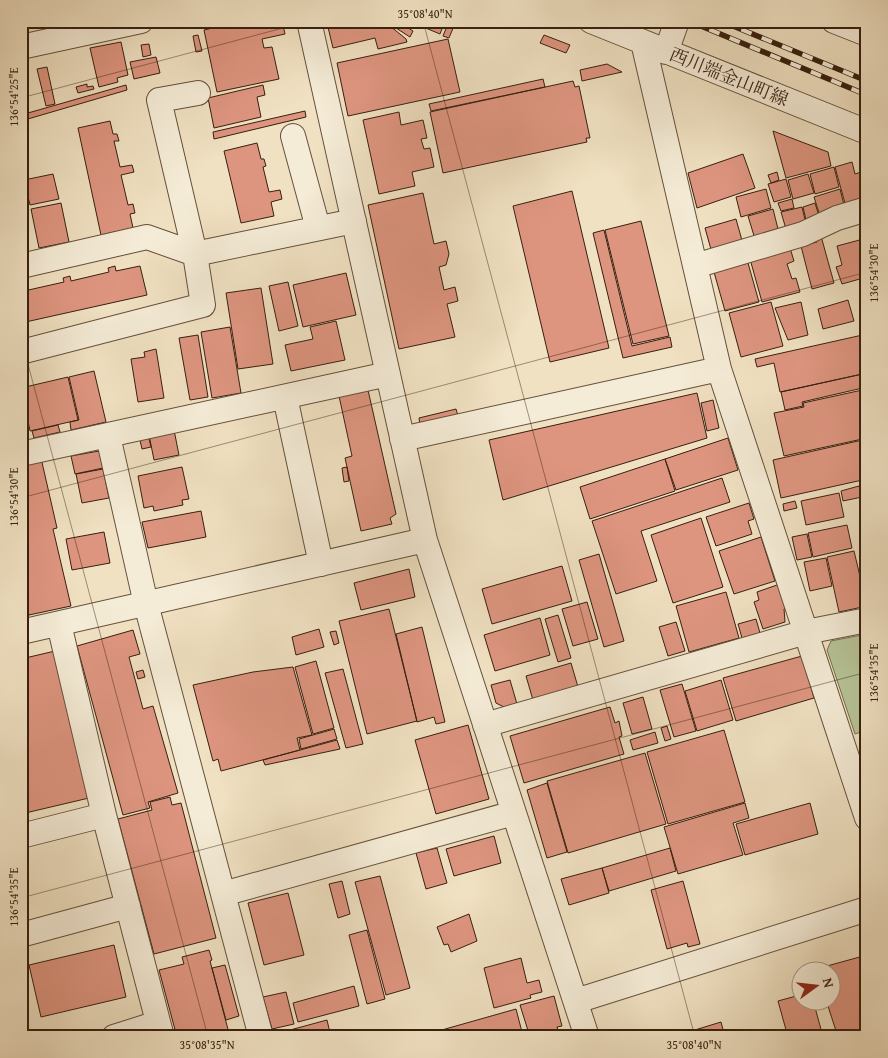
<svg xmlns="http://www.w3.org/2000/svg" width="888" height="1058" font-family="'Gentium Book Plus','Noto Serif JP',serif">
<rect width="100%" height="100%" fill="#f0e1c2"/>
<filter id="stains"><feTurbulence type="fractalNoise" baseFrequency=".004" numOctaves="4"/><feColorMatrix values="0 0 0 0 .2 0 0 0 0 .09 0 0 0 0 .02 0 0 0 .5 -.17"/></filter>
<radialGradient id="worn" r=".72"><stop offset=".6" stop-color="#630" stop-opacity="0"/><stop offset="1" stop-color="#630" stop-opacity=".3"/></radialGradient>
<path fill="#b6c396" stroke="#767152" d="M867 634V730L855 734 827 650 831 641Z"/>
<path fill="#de9580" stroke="#371f0e" d="M21 21H39L40 24 26 27V23L21 24Z
M243 21H282L285 34 262 39 264 48 272 47 279 79 217 92 204 30Z
M335 21H384L406 39 407 42 378 49 375 38 333 48 327 23Z
M409 21H445L440 34Z
M449 21H456L449 38 443 36Z
M399 22 413 31 410 37 396 28Z
M198 35 202 51 196 52 193 36Z
M544 35 570 45 566 53 540 43Z
M448 39 460 92 348 116 337 63Z
M121 42 128 75 117 78 118 82 99 87 90 48Z
M149 44 151 55 143 57 141 45Z
M156 57 160 73 134 79 130 62Z
M607 64 622 72 582 81 580 70Z
M47 67 55 104 46 106 37 69Z
M543 79 545 87 431 111 429 104Z
M573 81 575 87 579 86 590 138H586L587 142 443 173 430 112Z
M87 84V87L93 86 94 89 78 93 76 87Z
M126 85 127 90 21 121V115Z
M263 85 265 95 257 97 261 117 214 128 208 98Z
M305 111 306 117 214 139 213 132Z
M399 112 401 125 423 120 427 138 421 139 424 149 430 148 434 167 412 172 415 186 379 194 363 120Z
M110 121 113 134H117L119 141H114L120 167 132 165 134 172 121 175 128 205 133 204 135 213 130 214 133 228 101 235 78 128Z
M773 131 828 152 831 166 786 178Z
M257 143 261 159H264L266 166 263 167 269 192 280 190 282 199 271 202 274 216 241 223 224 151Z
M743 154 755 188 697 208 688 173Z
M852 162 855 174 867 170V201L846 207 835 167Z
M834 167 839 187 815 194 810 174Z
M777 172 779 180 771 183 768 175Z
M53 174 59 199 30 205 24 180Z
M808 174 814 193 793 199 788 180Z
M786 179 791 197 774 202 768 184Z
M766 189 771 208 741 217 736 197Z
M840 189 845 209 820 216 814 197Z
M572 191 609 348 550 362 513 206Z
M423 193 434 244 446 241 449 254 446 265 439 267 444 290 455 287 458 301 447 304 455 337 399 349 368 205Z
M792 199 794 208 781 211 778 203Z
M61 203 69 242 39 248 31 209Z
M815 203 819 216 806 220 803 207Z
M802 207 806 224 786 229 781 212Z
M773 209 779 233 755 239 748 216Z
M736 219 743 244 712 253 705 228Z
M641 221 669 336 633 344 605 230Z
M604 230 632 346 670 337 672 347 623 358 593 233Z
M821 236 834 283 812 289 801 246 817 242 815 237Z
M867 238V277L842 284 836 267 842 265 837 246Z
M790 248 794 261 787 264 792 279 796 278 800 292 762 302 750 259Z
M748 263 759 302 725 311 714 272Z
M115 266 116 271 140 266 147 295 21 323V279L24 291 64 282 63 278 70 276 71 281 109 272 108 268Z
M346 273 356 315 303 327 293 285Z
M288 282 298 326 279 331 269 286Z
M261 288 273 364 238 369 226 293Z
M848 300 854 321 823 329 818 309Z
M771 302 783 346 741 357 729 313Z
M801 302 808 335 788 340 775 308Z
M336 321 345 360 291 371 285 345 313 339 310 327Z
M230 327 241 393 212 398 201 332Z
M867 334V373L780 392 774 363 757 367 755 359Z
M198 335 208 397 190 400 179 338Z
M156 349 164 398 138 402 131 359 145 357 144 352Z
M94 371 106 422 71 430 70 422 79 420 69 377Z
M867 373V387L802 402 803 406 785 410 781 392Z
M68 377 78 420 30 431 21 388Z
M867 389V438L784 456 774 413 804 407 803 403Z
M368 390 396 514 390 518 392 524 361 531 345 458 352 456 339 396Z
M697 393 707 438 503 500 489 440Z
M713 400 719 428 707 431 701 403Z
M456 409 458 416 420 425 419 418Z
M58 425 60 432 34 438 32 431Z
M174 430 179 455 154 460 149 435Z
M148 435 151 447 142 449 139 436Z
M728 438 738 470 676 490 665 459Z
M867 439V479L781 498 773 460Z
M99 451 103 468 75 474 71 456Z
M41 458 57 528 53 529 71 606 29 615 23 592H21V462Z
M665 459 675 491 590 519 580 487Z
M182 467 189 499 182 500 183 505 154 511 153 506 144 508 138 476Z
M347 467 349 481 344 482 342 468Z
M103 469 109 498 82 503 76 474Z
M722 478 730 502 641 531 657 581 616 594 592 521Z
M859 486 862 497 843 501 841 491Z
M839 493 844 517 806 525 801 501Z
M795 501 797 508 784 511 783 504Z
M749 503 754 519 748 521 752 534 716 546 706 517Z
M201 511 206 537 148 548 142 522Z
M701 518 723 587 673 603 651 535Z
M847 525 852 548 813 557 808 533Z
M104 532 110 563 72 570 66 539Z
M807 534 812 557 797 560 792 537Z
M761 537 775 581 734 594 719 551Z
M854 551 867 606 839 612 827 557Z
M599 554 624 641 604 647 579 560Z
M826 558 832 586 810 591 804 562Z
M562 566 572 601 492 624 482 589Z
M409 569 415 597 361 610 354 583Z
M780 584 787 608 784 609 785 622 763 629 754 602 759 600 757 592Z
M726 592 739 638 689 652 676 606Z
M587 602 598 639 573 646 562 609Z
M389 609 417 721 367 734 339 621Z
M558 615 571 658 558 662 545 619Z
M540 618 550 655 495 671 484 635Z
M756 619 760 633 742 638 738 624Z
M676 622 685 651 668 656 659 627Z
M422 627 445 722 436 724 434 717 417 722 396 634Z
M319 629 324 647 296 655 292 637Z
M133 630 140 654 129 657 143 709 153 706 178 793 148 802 150 808 123 815 77 646Z
M336 631 339 643 334 645 330 632Z
M55 651 89 798 21 814V659Z
M802 656 814 698 736 721 723 678Z
M316 661 334 728 313 734 295 667Z
M571 663 578 687 533 700 526 676Z
M293 667 312 735 297 738 300 750 221 771 218 759 213 761 193 685 253 672Z
M343 669 363 744 346 748 325 673Z
M143 670 145 677 138 679 136 672Z
M510 680 517 704 504 707 496 703 491 685Z
M721 680 733 720 697 731 685 691Z
M682 684 696 731 674 737 660 690Z
M643 697 652 729 632 734 623 703Z
M610 707 615 723 619 721 622 736 619 737 624 754 524 783 510 736Z
M468 725 489 799 436 814 415 740Z
M667 726 671 739 665 741 661 728Z
M334 729 337 739 301 749 299 739Z
M724 730 745 802 668 824 647 752Z
M655 732 658 743 633 750 630 740Z
M337 740 340 749 265 765 263 760Z
M645 753 666 824 568 853 547 781Z
M547 783 567 852 547 858 527 790Z
M170 797 172 805 181 803 216 938 154 954 118 819 152 810 150 802Z
M745 803 749 818 733 823 743 855 678 874 664 827Z
M810 803 818 834 745 855 736 824Z
M494 836 501 863 454 876 446 849Z
M437 848 447 883 426 889 416 853Z
M670 848 676 871 609 891 602 868Z
M602 868 609 893 569 905 561 879Z
M380 876 410 988 386 995 355 882Z
M342 881 350 914 338 918 329 884Z
M683 881 700 944 688 947 687 943 667 949 651 890Z
M288 893 304 955 264 965 248 903Z
M469 914 477 941 451 952 448 944 444 945 437 927Z
M367 930 385 999 367 1004 349 935Z
M114 945 126 997 41 1017 29 965Z
M209 950 212 960 210 961 230 1037H177L159 970 184 964 182 957Z
M867 955V1030H865L866 1037H838L826 1000H830V970L816 969Z
M521 958 527 983 539 980 542 992 530 995 531 998 494 1008 484 968Z
M225 965 239 1016 226 1020 212 968Z
M354 986 359 1006 298 1022 293 1003Z
M286 992 294 1024 272 1029 263 997Z
M800 995V1000H813L822 1033 807 1037H788L778 1001Z
M554 996 562 1026 557 1027 560 1037H530L520 1005Z
M516 1009 522 1032 519 1033 520 1037H417Z
M24 1016 31 1037H21V1017Z
M327 1020 331 1037H291L290 1030Z
M721 1022 725 1037H686L685 1033Z"/>
<g fill="none" stroke-linecap="round" stroke-linejoin="round">
<g stroke="#65503b" stroke-width="26">
<path id="minor" d="M309 21 425 540 587 1037
M591 21 867 132
M834 21 867 34
M643 42 719 369 867 818
M21 47 141 21
M666 52 677 21
M293 136 318 228
M21 266 147 237 195 254 354 221
M695 266 803 234 837 218 867 209
M21 352 203 305 195 254 159 100 198 93
M285 397 321 564
M108 436 146 604 261 1037
M402 439 719 369
M21 454 388 374
M59 624 104 815 162 1037
M21 632 425 540
M485 725 806 632 867 620
M21 836 104 815
M223 894 514 813
M21 935 128 906
M576 1001 867 909
M114 1037 158 1023"/>
</g>
<use href="#minor" stroke="#f5ecd7" stroke-width="24"/>
<g stroke="#371f0e" stroke-width="5.5">
<path id="rail" d="M689 21 867 95
M721 21 867 81"/>
</g>
<use href="#rail" stroke="#f5ecd7" stroke-width="4" stroke-dasharray="11" stroke-linecap="butt"/>
</g>
<path fill="none" stroke="#371f0e" stroke-width="1" stroke-opacity="0.45" d="M423 21 695 1037M21 98 309 21M21 338 208 1037M21 498 867 272M21 898 867 672"/>
<g text-anchor="middle" stroke-width="4" stroke-linejoin="round" paint-order="stroke">
<g font-size="18" fill="#371f0e" stroke="#f5ecd7">
<text transform="translate(729 77) rotate(22)" y="6">西川端金山町線</text>
</g>
</g>
<rect width="888" height="1058" fill="none" stroke="#f0e1c2" stroke-width="55"/>
<g transform="translate(816 986) rotate(75)"><circle r="24" fill="#f5ecd7" stroke="#a99a87"/>
<path d="M0-4L9 19L0 12L-9 19Z" fill="#8f2418"/>
<text y="-8" font-size="14" font-weight="bold" text-anchor="middle" fill="#371f0e">N</text>
</g>
<rect x="28" y="28" width="832" height="1002" fill="none" stroke="#371f0e" stroke-width="2"/>
<g font-size="12" text-anchor="middle" fill="#371f0e">
<text x="425" y="18">35°08'40"N</text>
<text transform="translate(14 97) rotate(-90)" y="4">136°54'25"E</text>
<text transform="translate(874 273) rotate(-90)" y="4">136°54'30"E</text>
<text transform="translate(14 497) rotate(-90)" y="4">136°54'30"E</text>
<text transform="translate(874 673) rotate(-90)" y="4">136°54'35"E</text>
<text transform="translate(14 897) rotate(-90)" y="4">136°54'35"E</text>
<text x="207" y="1049">35°08'35"N</text>
<text x="694" y="1049">35°08'40"N</text>
</g>
<rect width="100%" height="100%" filter="url(#stains)"/>
<rect width="100%" height="100%" fill="url(#worn)"/>
</svg>
